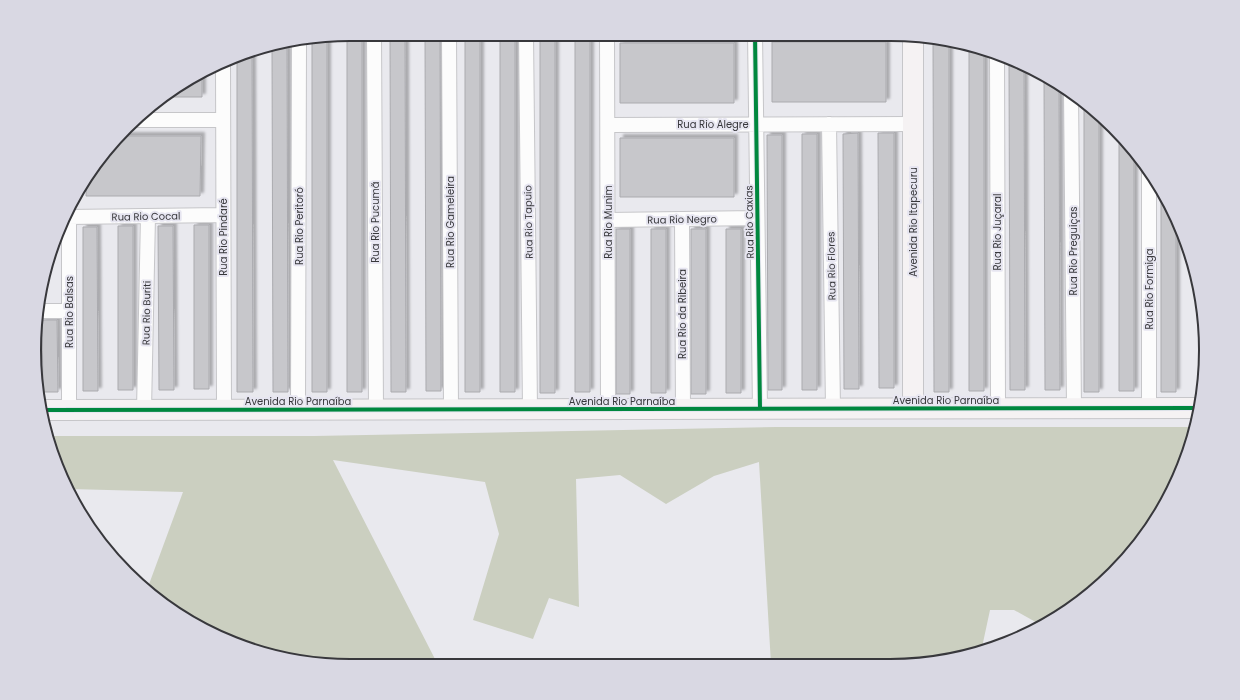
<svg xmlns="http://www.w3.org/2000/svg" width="1240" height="700" font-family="Poppins,sans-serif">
<defs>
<filter id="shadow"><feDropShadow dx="3.5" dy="-3.5" stdDeviation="1" flood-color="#0004"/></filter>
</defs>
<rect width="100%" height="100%" fill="#e9e9ee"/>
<path fill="#cbcfc0" d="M776 427H1195L1189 452 1164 508 1114 573 1065 613 1041 625 1014 610H990L981 652 931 663 771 664 759 462 714 476 666 504 620 475 576 479 579 607 549 598 533 639 473 620 499 534 485 482 333 460 436 661 370 663 368 665H330L249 649 192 624 148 587 183 492 70 489 58 471 50 436H314Z"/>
<path fill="#c7c7cb" stroke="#ababaf" filter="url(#shadow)" d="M350 34H362V392H347V35Z
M390 34H405L406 392H391Z
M425 34H440L441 391H426Z
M465 34H480V392H465Z
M500 34H515V392H500Z
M540 34H555V393H540Z
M575 34H590V392H575Z
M327 38V392H312V40Z
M933 38 948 41 949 45V392H934Z
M772 42H886V102H772Z
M620 43H734V103H620Z
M287 44 288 392H273L272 47Z
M969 44 984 50V391H969Z
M252 50 253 392H237V57Z
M1009 60 1024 67 1025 390H1010Z
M1044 75 1059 85 1060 390H1045Z
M202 76V97H163L184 85Z
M1084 102 1099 113V392H1084Z
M858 133 859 389H844L843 134Z
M878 133H894V388H879Z
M802 134H817V390H802Z
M1119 134 1134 150V391H1119Z
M767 135H782V390H768Z
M123 136H201L200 196H86L87 174Z
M620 138H734V197H620Z
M1161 190 1176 216V392H1161Z
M194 225H209V389H194Z
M118 226H133V390H118Z
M158 226H173L174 390H159Z
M83 227H97L98 391H83Z
M616 229H630V394H616Z
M651 229H666V393H651Z
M691 229H706V394H691Z
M726 229H741V393H726Z
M42 320H57L58 392H43Z"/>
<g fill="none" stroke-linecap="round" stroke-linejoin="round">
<g stroke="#c6c6c9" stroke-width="16">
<path id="street" d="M374 34 376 409
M449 34 451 409
M526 34 530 409
M607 34 608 409
M755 34 760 409
M997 55 998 408
M223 64 224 409
M1071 93 1074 408
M139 120H223
M829 124 833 408
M608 125 914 124
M1149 170V408
M68 217 223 215
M608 220 757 218
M682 220 683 409
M41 311H69
M298 409 299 42
M69 410V214
M144 410 148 216"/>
</g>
<g stroke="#c6c6c9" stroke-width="22">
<path id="secondary" d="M913 408V35
M44 410 1199 408"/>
</g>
<use href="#street" stroke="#fcfcfc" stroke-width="14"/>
<use href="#secondary" stroke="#f5f2f3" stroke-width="20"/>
<g stroke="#e7e6f1" stroke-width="6">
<path id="cycleway" d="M755 34 760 409
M44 410 1199 408"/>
</g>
<use href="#cycleway" stroke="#00873e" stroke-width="4"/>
</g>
<g text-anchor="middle" stroke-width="4" stroke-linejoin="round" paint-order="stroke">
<g font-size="10" fill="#38383c" stroke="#e7e6f1">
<text x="713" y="128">Rua Rio Alegre</text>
<text transform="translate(146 216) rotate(-1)" y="4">Rua Rio Cocal</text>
<text transform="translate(682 219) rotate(-1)" y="4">Rua Rio Negro</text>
<text transform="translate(375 222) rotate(-90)" y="4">Rua Rio Pucumã</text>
<text transform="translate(450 222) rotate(-90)" y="4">Rua Rio Gameleira</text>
<text transform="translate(528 222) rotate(-91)" y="4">Rua Rio Tapuio</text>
<text transform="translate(608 222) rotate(-90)" y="4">Rua Rio Munim</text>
<text transform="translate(749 222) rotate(-91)" y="4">Rua Rio Caxias</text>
<text transform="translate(913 222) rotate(-90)" y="4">Avenida Rio Itapecuru</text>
<text transform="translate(299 226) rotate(-90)" y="4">Rua Rio Peritoró</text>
<text transform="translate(997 232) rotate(-90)" y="4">Rua Rio Juçaral</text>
<text transform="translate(223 237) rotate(-90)" y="4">Rua Rio Pindaré</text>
<text transform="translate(1073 251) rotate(-90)" y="4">Rua Rio Preguiças</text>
<text transform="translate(831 266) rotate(-91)" y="4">Rua Rio Flores</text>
<text transform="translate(1149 289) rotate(-90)" y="4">Rua Rio Formiga</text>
<text transform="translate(69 312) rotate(-90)" y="4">Rua Rio Balsas</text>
<text transform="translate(146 313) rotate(-89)" y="4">Rua Rio Buriti</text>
<text transform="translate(682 314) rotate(-90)" y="4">Rua Rio da Ribeira</text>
<text x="946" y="404">Avenida Rio Parnaíba</text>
<text x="298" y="405">Avenida Rio Parnaíba</text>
<text x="622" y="405">Avenida Rio Parnaíba</text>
</g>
</g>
<path d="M0 0H1240V700H0ZM350 41H890A309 309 0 0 1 1199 350V350A309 309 0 0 1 890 659H350A309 309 0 0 1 41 350V350A309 309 0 0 1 350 41Z" fill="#d9d8e3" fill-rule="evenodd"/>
<path fill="none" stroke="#38383c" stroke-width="2" d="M350 41H890A309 309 0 0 1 1199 350V350A309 309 0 0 1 890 659H350A309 309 0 0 1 41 350V350A309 309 0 0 1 350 41Z"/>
</svg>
